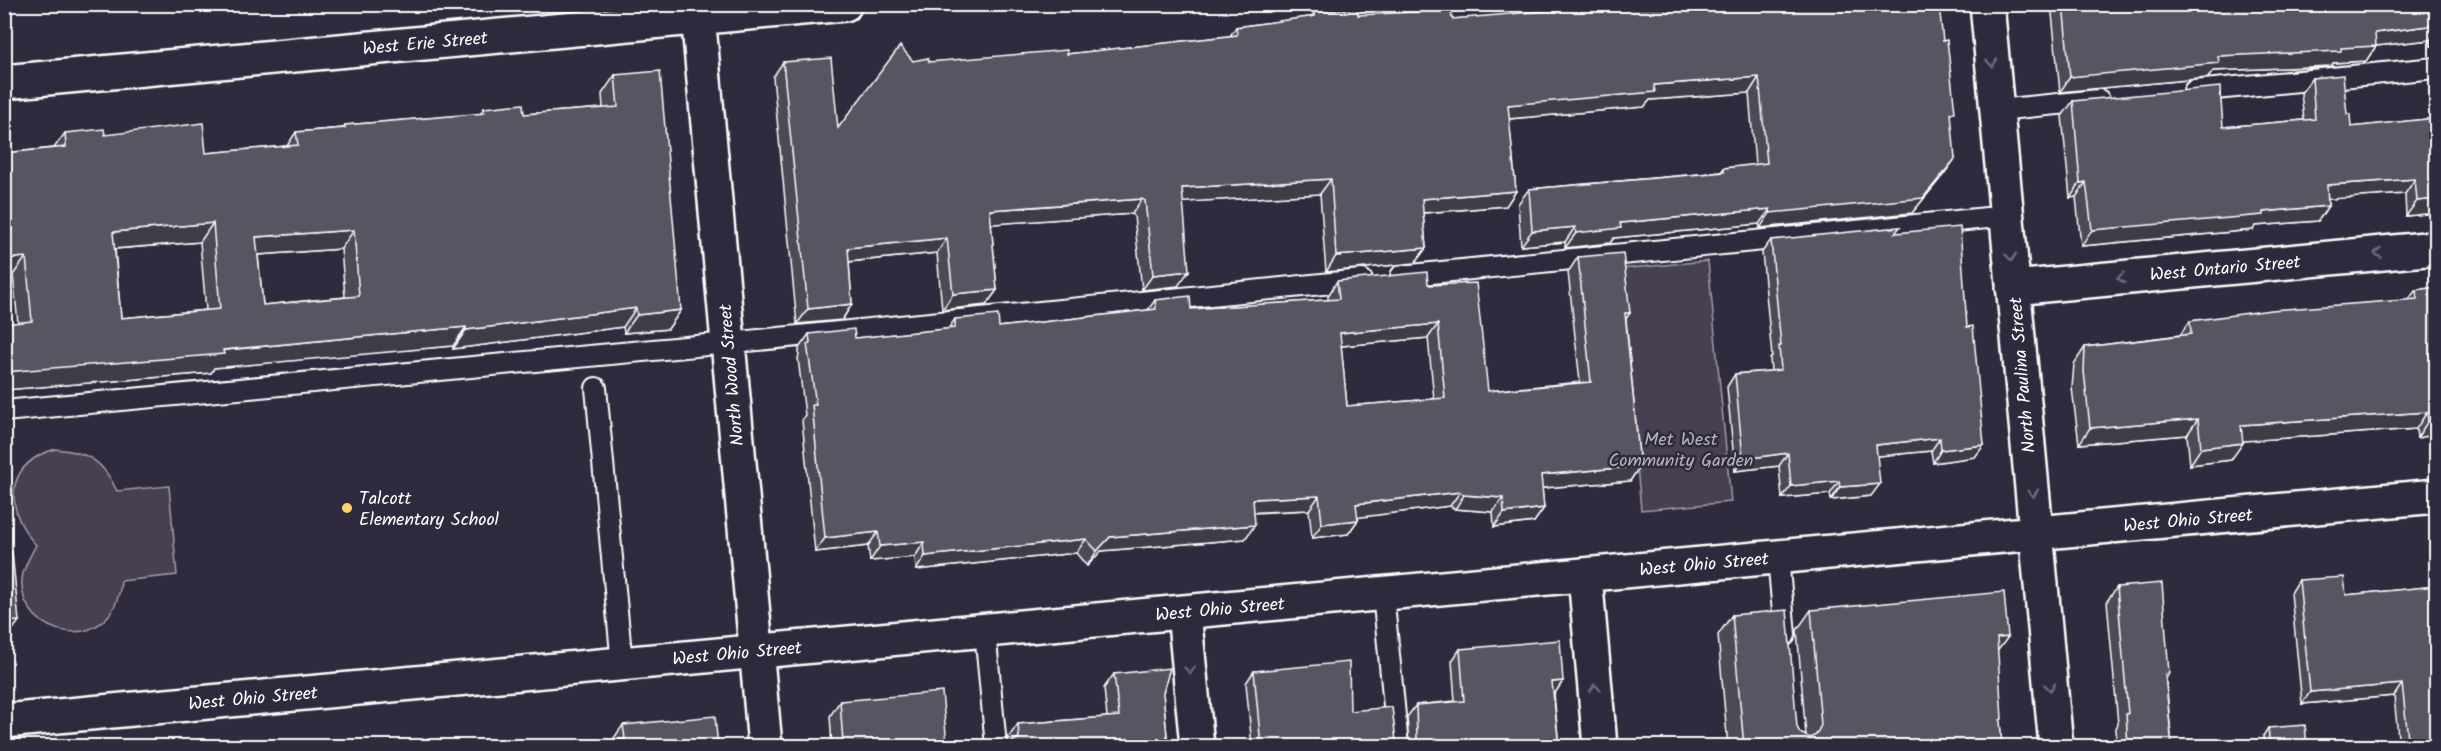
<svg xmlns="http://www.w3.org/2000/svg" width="2441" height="751" font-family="Kalam,sans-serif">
<rect width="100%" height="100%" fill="#2f2a3d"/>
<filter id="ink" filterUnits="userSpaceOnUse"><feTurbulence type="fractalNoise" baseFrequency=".0167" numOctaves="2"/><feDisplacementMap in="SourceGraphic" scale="12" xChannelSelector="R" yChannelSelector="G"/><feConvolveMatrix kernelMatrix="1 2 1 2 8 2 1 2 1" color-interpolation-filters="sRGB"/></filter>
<g filter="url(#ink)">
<path fill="#464152" stroke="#a2a0a8" stroke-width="1.5" d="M1708 261 1731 502 1641 510 1619 269Z
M55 449C89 452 103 461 117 491L169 486 177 575 121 581C114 660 17 637 22 579 23 567 31 555 36 545 12 519 1 478 38 456 43 453 50 451 55 449Z"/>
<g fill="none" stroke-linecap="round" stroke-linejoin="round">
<g stroke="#fff" stroke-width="24">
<path id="service" d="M2194 91 2436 68
M1997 110 2099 100
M1401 276 2007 216
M596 388 622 664
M4 411 728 343 1362 280
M1778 557 1785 635
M1383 594 1398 746
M985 631 996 746"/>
</g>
<g stroke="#fff" stroke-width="38">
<path id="minor" d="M697 4 765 746
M1987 4 2056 746
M4 82 845 4
M2013 288 2436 248
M1585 575 1600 746
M1184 612 1197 746
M4 721 2436 496"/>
</g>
<use href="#service" stroke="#2f2a3d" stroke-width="20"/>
<use href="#minor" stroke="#2f2a3d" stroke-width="33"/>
</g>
<path fill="#4d4956" stroke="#fff" stroke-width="1.5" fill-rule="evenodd" d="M2051 4H2436V46H2431L2430 40 2376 46 2366 61 2333 63 2331 66 2213 71 2208 78 2060 92Z
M1637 7 1794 9 1951 118 1944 174 1912 213 1760 228 1759 224 1614 238 1610 243 1565 248V242L1521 246 1518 204 1529 189 1721 172 1724 168 1755 165 1749 93 1650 100 1644 107 1509 119 1516 191 1506 206 1423 213 1426 248 1415 263 1326 272 1320 194 1183 202 1178 286 1142 290 1134 216 1132 214 991 224 997 290 986 305 942 310 937 253 849 262 852 304 842 320 797 324 773 77 783 62 838 128 913 61 929 62 1067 54 1230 36 1236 27 1311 17 1315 12 1358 15 1452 19Z
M615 75 681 310 668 329 624 333 623 327 453 349V346L345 355 214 368 211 373 4 390V324L18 323 13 275 4 276V153L54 148 65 133 105 135 206 153 287 146 296 132 343 128 345 125 480 114 484 108 524 114 603 108 602 94ZM200 242 206 310 121 318 115 249ZM341 249 345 297 263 305 258 255Z
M2312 78 2347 114 2351 127 2436 118V213L2406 216 2405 194 2328 199V206L2318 221 2255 226 2253 230 2081 246 2076 197 2070 198 2062 116 2073 101 2223 127 2304 120 2301 93Z
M1896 233 1975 457 1933 463 1931 451 1877 456 1871 496 1831 500 1830 494 1782 498 1779 466 1735 471 1727 387 1735 374 1771 371 1770 359 1772 356 1762 252 1771 240Z
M1578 257 1626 319 1640 466 1630 481 1542 488 1544 508 1534 522 1494 527 1493 512 1455 509 1450 506 1358 517V520L1348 534 1312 538 1309 510 1254 513 1245 539 1101 551 1087 566 1076 553 916 570 915 557 870 561 868 546 815 552 802 420 805 415 798 358 799 355V348L809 334 855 338 948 329 955 319 999 327 1148 310 1155 300 1191 309 1328 300V296L1337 281 1428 284 1488 391 1580 382 1568 272ZM1428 338 1434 399 1347 406 1341 346Z
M2436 287V443H2433V435L2417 438 2416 429 2242 441 2231 460 2190 465 2187 435 2079 444 2072 388 2074 364 2085 347 2180 335 2190 321 2408 300 2416 290Z
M2299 580 2346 595 2436 586V747H2399L2394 696 2302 704 2291 593Z
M2117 587 2169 673 2166 679 2172 747H2117L2116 728 2118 724 2107 601Z
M1811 610 1997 651 2000 722 2002 747H1728L1718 635 1732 615 1797 727 1800 733 1806 736 1797 630Z
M1460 649 1563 681 1555 693H1554L1559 747H1252L1246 683 1254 671 1350 711 1396 741 1402 745 1408 746 1409 745 1407 717 1416 705 1455 701 1452 661Z
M1114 674 1163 693 1168 747H832L830 716 840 701 947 744H1008V738L1018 724 1107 717 1104 688Z
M623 725 718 747 614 740V738Z
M2268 728 2307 747H2264L2263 736Z"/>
<path fill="#3e3c46" stroke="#fff" stroke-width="1.5" d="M2436 25V31L2430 40 2376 46 2366 61 2333 63 2331 66 2213 71 2208 78 2060 92 2070 77 2218 56 2341 48 2375 33Z
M2436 38V46H2431Z
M1759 77 1749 93 1650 100 1644 107 1497 120 1508 105 1654 85Z
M1955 159 1944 174 1912 213 1760 228 1770 213Z
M1331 179 1320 194 1171 203 1182 188Z
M2415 179 2405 194 2317 200 2327 185Z
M2086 182 2076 197 2070 198 2080 183Z
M1516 191 1506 206 1411 214 1422 199Z
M1142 199 1132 214 980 225 990 210Z
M2436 199V213L2406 216 2417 201Z
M2328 206 2318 221 2255 226 2253 230 2081 246 2092 230 2263 212Z
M1770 209 1759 224 1614 238 1610 243 1565 248 1576 233 1620 223Z
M213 223 200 242 100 250 113 232Z
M1575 227 1565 242 1521 246 1532 231Z
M354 230 341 249 243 256 256 237Z
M947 238 937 253 837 263 848 248Z
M1426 248 1415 263 1326 272 1336 256Z
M26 257 13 275 4 276V259Z
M1189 271 1178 286 1142 290 1153 275Z
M997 290 986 305 942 310 953 294Z
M852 304 842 320 797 324 808 309Z
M636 308 623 327 453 349 466 330Z
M681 310 668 329 624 333 637 315Z
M1625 313H1630L1620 327Z
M1438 324 1428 338 1330 347 1340 333Z
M466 327 453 346 214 368 211 373 4 390V372L358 337Z
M2427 412 2416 429 2230 442 2241 425Z
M2198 419 2187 435 2079 444 2090 428Z
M2436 420V430L2433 435 2417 438 2428 421Z
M1940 438 1931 451 1868 457 1876 445Z
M2243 443 2231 460 2190 465 2201 448Z
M1984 445 1975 457 1933 463 1941 450Z
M1788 453 1779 466 1735 471 1743 459Z
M1640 466 1630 481 1531 489 1541 475Z
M1839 481 1830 494 1782 498 1791 486Z
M1880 484 1871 496 1831 500 1840 487Z
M1460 492 1450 506 1346 519 1356 504Z
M1464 495 1503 498 1493 512 1455 509Z
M1319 496 1309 510 1243 513 1253 499Z
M1544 508 1534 522 1494 527 1504 513Z
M1358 520 1348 534 1312 538 1322 524Z
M1255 525 1245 539 1101 551 1087 566 1097 551 1110 537Z
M878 532 868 546 815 552 825 538Z
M1086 539 1076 553 916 570 925 556Z
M924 542 915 557 870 561 880 546Z
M19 621 6 639H4V622Z
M2008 637 1993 657 1997 638Z
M1563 681 1555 693 1544 694 1552 682Z
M2402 684 2394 696 2302 704 2310 692Z
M852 742 849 747H841L843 743Z"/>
<path fill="#595564" stroke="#fff" stroke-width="1.5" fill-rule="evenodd" d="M1626 4H1637V7L1662 4H1793L1794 9 1846 4H1939L1943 41 1947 40 1955 112 1951 113 1955 159 1923 198 1770 213V209L1620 223 1621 228 1576 233 1575 227 1532 231 1529 189 1724 172V168L1767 163 1759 77 1654 85 1655 92 1508 105 1516 191 1422 199 1426 248 1336 256 1331 179 1182 188 1189 271 1153 275 1145 201 1142 199 990 210 997 290 953 294 947 238 848 248 852 304 808 309 783 62 831 58 838 128 900 46 913 61 928 58 929 62 1067 50V54L1237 35 1236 27 1315 16V12L1357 8 1358 15 1451 10 1452 19Z
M2063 4H2436V25L2375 33 2376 46 2341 48V51L2218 56 2219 63 2070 77Z
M660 71 681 310 637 315 636 308 466 330V327L358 337 223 350 224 354 4 372V324L32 321 26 257 4 259V153L66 147 65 133 104 129 105 135 203 123 206 153 298 145 296 132 345 128V125L485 113 484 108 523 104 524 114 618 107 615 75ZM213 223 220 309 121 318 113 232ZM354 230 359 296 263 305 256 237Z
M2343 75 2347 114H2350L2351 127 2436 118V199L2417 201 2415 179 2327 185 2328 206 2263 212V215L2092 230 2086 182 2080 183 2073 101 2220 87 2223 127 2315 119 2312 78Z
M1900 227 1895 233 1960 227 1967 327 1973 326 1984 445 1941 450 1940 438 1876 445 1880 484 1840 487 1839 481 1791 486 1788 453 1743 459 1735 374 1781 370 1779 346H1781L1771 240Z
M1623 253 1630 313H1625L1640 466 1541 475 1544 508 1504 513 1503 498 1464 495 1460 492 1356 504 1358 520 1322 524 1319 496 1253 499 1255 525 1110 537 1097 551 1086 539 925 556 924 542 880 546 878 532 825 538 812 405H816L807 344 810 343 809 334 854 329 855 338 955 328V319L998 315 999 327 1156 309 1155 300 1190 296 1191 309 1339 299 1337 281 1427 272 1428 284 1430 285 1476 283 1488 391 1591 382 1578 257ZM1438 324 1445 398 1347 406 1340 333Z
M2436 287V420L2428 421 2427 412 2241 425 2243 443 2201 448 2198 419 2090 428 2084 371 2085 347 2191 334 2190 321 2271 310 2417 299 2416 290Z
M4 552H12L19 621 4 622Z
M2344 577 2346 595 2436 586V747H2409L2402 684 2310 692 2299 580Z
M2162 583 2169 673 2165 674 2172 747H2128L2126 714H2128L2117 587Z
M2004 592 2008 637 1997 638 2002 719 2000 720 2002 747H1744L1732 615 1787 610 1797 727 1800 733 1810 738 1816 735 1821 725 1811 610Z
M1560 640 1563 681 1552 682 1559 747H1261L1254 671 1349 662 1350 711 1392 707 1396 741 1402 745 1408 746 1417 739 1416 705 1464 701 1460 649Z
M1170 668 1163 693 1168 747H852V742L843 743 840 701 942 692 947 744 997 740 1008 744 1019 738 1018 724 1119 716 1114 674Z
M715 716 718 747H538L625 739 623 725Z
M2305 725 2307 747H2270L2268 728Z"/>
<defs><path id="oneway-chevron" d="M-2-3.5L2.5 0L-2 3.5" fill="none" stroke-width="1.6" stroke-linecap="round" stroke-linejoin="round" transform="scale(1.5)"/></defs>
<g stroke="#6d6a77">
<use href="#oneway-chevron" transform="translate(1992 63) rotate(85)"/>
<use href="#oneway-chevron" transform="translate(2378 253) rotate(175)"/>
<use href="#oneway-chevron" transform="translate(2011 257) rotate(85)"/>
<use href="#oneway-chevron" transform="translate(2121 278) rotate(175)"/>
<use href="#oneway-chevron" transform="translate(2033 493) rotate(85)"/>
<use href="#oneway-chevron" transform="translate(1190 670) rotate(85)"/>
<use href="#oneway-chevron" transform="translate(2050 687) rotate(85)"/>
<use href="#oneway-chevron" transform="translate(1595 688) rotate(-95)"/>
</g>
</g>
<circle fill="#ffd166" stroke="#2f2a3d" stroke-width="2" cx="347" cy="508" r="6"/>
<g text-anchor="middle" stroke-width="5" stroke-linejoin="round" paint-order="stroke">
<g font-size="18" fill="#fff" stroke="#2f2a3d">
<text transform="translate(425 43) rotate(-5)" y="6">West Erie Street</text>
<text transform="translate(2225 268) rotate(-5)" y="6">West Ontario Street</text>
<text transform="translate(731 375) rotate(-95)" y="6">North Wood Street</text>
<text transform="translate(2022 375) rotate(-95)" y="6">North Paulina Street</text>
<text transform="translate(2188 520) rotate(-5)" y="6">West Ohio Street</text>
<text transform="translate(1704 564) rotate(-5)" y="6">West Ohio Street</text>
<text transform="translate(1220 609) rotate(-5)" y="6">West Ohio Street</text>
<text transform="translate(737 653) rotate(-5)" y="6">West Ohio Street</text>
<text transform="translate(253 698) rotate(-5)" y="6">West Ohio Street</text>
</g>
<g font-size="18" fill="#b5b3ba" stroke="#2f2a3d">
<text x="1681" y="445">Met West<tspan x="1681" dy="21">Community Garden</tspan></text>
</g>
<g font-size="18" fill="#fff" stroke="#2f2a3d" text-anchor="start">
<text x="359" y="504">Talcott<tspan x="359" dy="21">Elementary School</tspan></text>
</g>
</g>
<rect width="2441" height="751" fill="none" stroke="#2f2a3d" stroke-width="24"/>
<rect x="12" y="12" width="2417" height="727" fill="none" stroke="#fff" stroke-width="2" filter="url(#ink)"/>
</svg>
